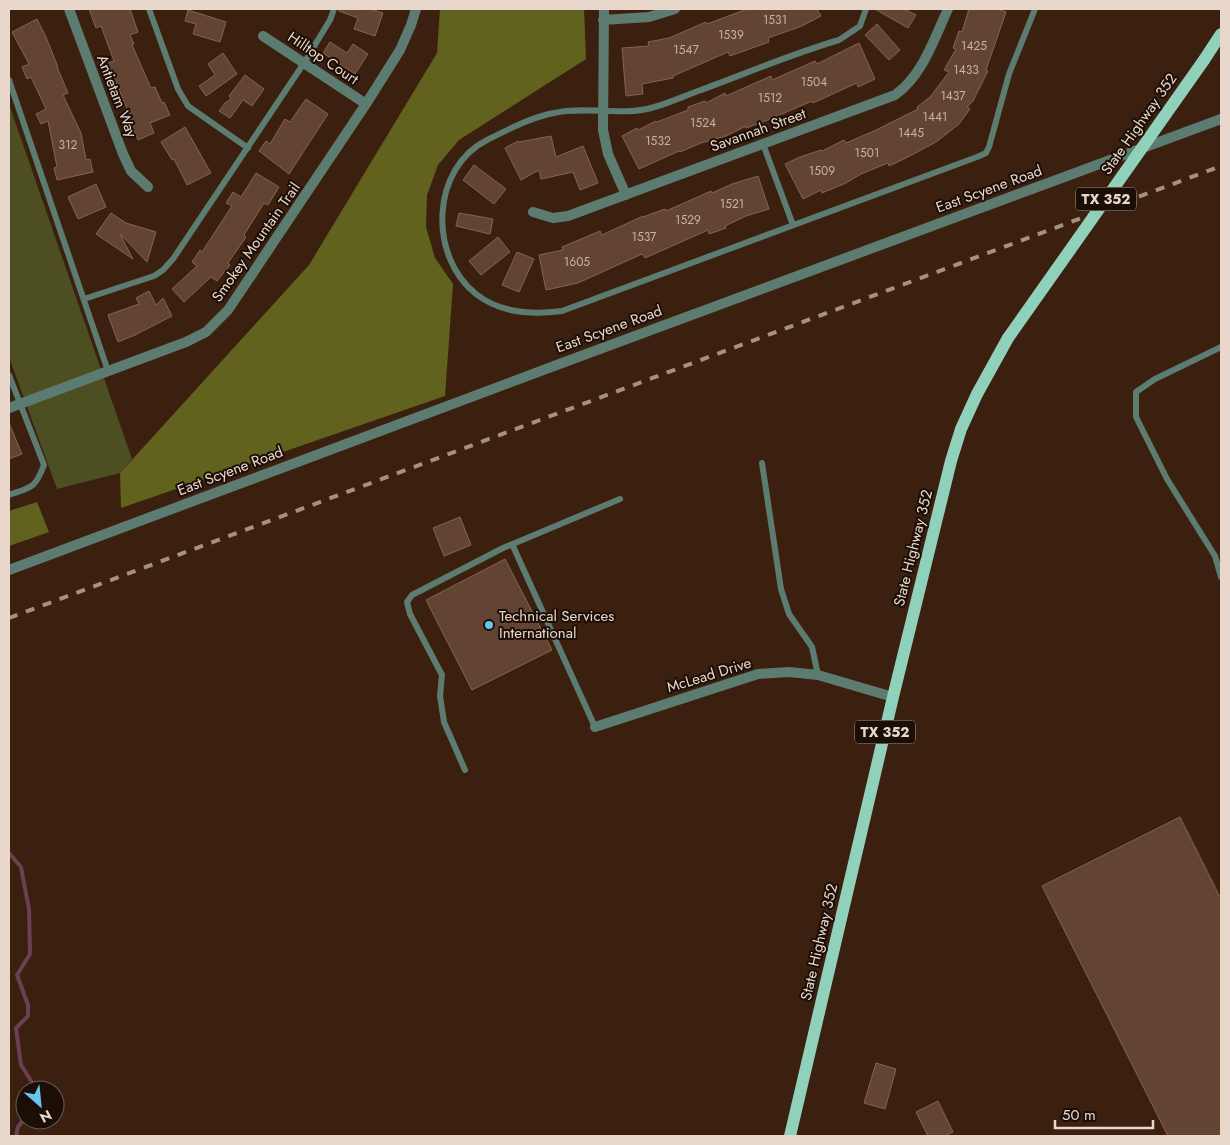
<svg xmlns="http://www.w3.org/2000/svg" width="1230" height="1145" font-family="Jost,sans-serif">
<rect width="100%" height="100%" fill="#3c200f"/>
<path fill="#4d4e22" d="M9 104 132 459 120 473 57 489 9 357Z"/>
<path fill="#61621e" d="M440 9H584L586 59 459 140 438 165 427 195 426 227 435 258 453 284 445 396 121 508 120 473 309 265 437 53Z
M37 502 49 532 9 546V511Z"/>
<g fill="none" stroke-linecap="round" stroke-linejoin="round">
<path stroke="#6b4053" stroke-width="4" d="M9 853 21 867 29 909 30 954 17 975 28 1005V1016L16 1028 21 1065 37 1090
M16 1136 18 1127 25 1118"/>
</g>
<path fill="#634432" stroke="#856351" d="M89 9H130L138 32 130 35 134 44 132 45 151 88 155 87 162 103 164 102 170 115 150 123 154 133 138 140 128 117 130 116 108 63 114 61 101 26 96 28Z
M339 9H370L383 13 375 36 354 29 358 18 339 11Z
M747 9H817L821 16 802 26 768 38 769 42 730 56 728 52 673 76V78L642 84 643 94 626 96 622 48 649 46 648 42 669 38 706 22 707 24Z
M875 9H904L916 15 908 28Z
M969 9H997L1006 12 986 70 988 71 973 101 967 107 970 109 959 124 936 142 906 158 889 166 888 163 861 174 846 183 822 193 821 190 803 199 785 164 800 157 821 150 822 151 844 140 846 143 874 131 918 109 917 107 930 97 949 72 944 70 956 49 953 48 959 31 962 32Z
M188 10 226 22 220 42 193 34 196 24 185 21Z
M37 19 46 37 58 67H57L68 93 63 95 81 133 86 160 90 159 93 172 57 180 54 168 57 167 48 121 41 124 36 114 46 109 31 77 27 79 22 67 29 64 12 32Z
M877 24 900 50 889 60 865 35Z
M330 42 347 53 353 44 368 54 355 74 323 53Z
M859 43 875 79 858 87 857 83 813 103 812 101 768 120 746 128V126L726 136 701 143 680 152 679 151 639 169 622 136 637 128 638 130 656 121 657 122 688 110V107L705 101 706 103 725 93 726 96 771 76 772 80 815 61 817 64Z
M223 53 237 74 206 96 199 86 215 75 208 64Z
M245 75 264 89 252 106 243 100 230 118 219 111 225 103 231 99 229 96Z
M306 99 328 114 289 174 259 151 266 141 270 144 285 119 290 122Z
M185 127 211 173 187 185 174 159 172 160 161 142Z
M551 136 556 157 583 146 598 183 580 190 573 172 541 179 539 170 521 180 505 148 518 141 519 142Z
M474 165 506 189 494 204 463 180Z
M256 173 279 187 268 205 264 203 244 235 246 237 228 263 230 265 217 281 211 277 184 302 172 289 197 266 192 262 200 250 202 252 232 206 226 203 233 192 241 197Z
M758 176 769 209 746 216 725 226 726 228 709 234 708 230 645 258 642 254 578 283 546 290 539 255 563 250 562 247 600 231 602 235 643 216V217L665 209 666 211 711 191 712 193 732 184Z
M96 184 106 207 78 219 68 197Z
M111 213 126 223 156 232 147 262 120 234 133 259 96 234Z
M459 213 493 219 490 234 456 226Z
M498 237 510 252 481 275 469 261Z
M517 252 534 259 519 292 502 285Z
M149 291 156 305 163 298 172 316 135 335 118 342 108 315 139 304 136 298Z
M9 423 22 454 9 459Z
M460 517 471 545 444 556 433 528Z
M505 559 552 650 472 690 426 600Z
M1180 817 1221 899V1136H1168L1042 886Z
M876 1063 896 1069 885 1109 864 1103Z
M938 1101 953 1132 944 1136H928L916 1112Z"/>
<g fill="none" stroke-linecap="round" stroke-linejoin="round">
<path stroke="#5d7c71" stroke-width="6" d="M149 9 178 89 188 106 248 148
M866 9 860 26 839 40C791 54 745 74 698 91 682 97 667 104 651 108 623 116 583 106 554 113 532 117 507 130 487 140 431 168 428 256 476 294 500 313 532 315 562 311L977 157 986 153 989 147 1009 74 1035 9
M9 80 108 371
M763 144 793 225
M84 299 154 276 163 270 173 259 304 63 330 20 334 9
M1221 347 1155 379 1136 392V417L1167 479 1215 556 1221 577
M9 375 44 465C35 489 31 487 9 495
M762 463 781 589 789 614 812 647 818 675
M512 544 595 727
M465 770 444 722 440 696 442 675 410 614 407 602 412 595 503 548 620 499"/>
<path stroke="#5d7c71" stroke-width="10" d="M69 9 123 154 131 171 148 187
M604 9 603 130 608 154 626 195
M603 20 649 17 675 9
M263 36 366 104
M533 212 553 218 568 216 895 95C923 75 934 39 948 9
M9 408 186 342 206 332 228 310 366 104 400 50 411 25 416 9
M595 727 758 674 789 672 818 675 893 697"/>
<path stroke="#5d7c71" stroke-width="10" d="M9 570 554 366 1221 119"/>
<path stroke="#8fd1ba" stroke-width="12" d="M1204 60 1221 34
M790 1136 893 697 951 461 961 429 977 394 1008 338"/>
<path stroke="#a69082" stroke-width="4" stroke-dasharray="9 9" stroke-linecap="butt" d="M9 618 1221 166"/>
<path stroke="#8fd1ba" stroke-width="12" d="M1008 338 1204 60"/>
</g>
<circle fill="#67c4ef" stroke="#1a0e07" stroke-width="2" cx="489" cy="625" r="5"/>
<g text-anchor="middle" stroke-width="4" stroke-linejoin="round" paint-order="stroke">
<g font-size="12" fill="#c8b2a6">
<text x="775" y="24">1531</text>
<text x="731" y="39">1539</text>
<text x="974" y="50">1425</text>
<text x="686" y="54">1547</text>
<text x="966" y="74">1433</text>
<text x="814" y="86">1504</text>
<text x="953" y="100">1437</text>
<text x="770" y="102">1512</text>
<text x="935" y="121">1441</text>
<text x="703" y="127">1524</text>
<text x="911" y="137">1445</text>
<text x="658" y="145">1532</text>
<text x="68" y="149">312</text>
<text x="867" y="157">1501</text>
<text x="822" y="175">1509</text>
<text x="732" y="208">1521</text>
<text x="688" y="224">1529</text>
<text x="644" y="241">1537</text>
<text x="577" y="266">1605</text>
</g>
<g fill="#1a0e07" stroke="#ac9b91" stroke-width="1">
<rect x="1076" y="187.5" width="60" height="23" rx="4"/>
<rect x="855" y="720.5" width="60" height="23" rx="4"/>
</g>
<g font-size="14" font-weight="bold" fill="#ead7cc">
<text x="1106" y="204">TX 352</text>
<text x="885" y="737">TX 352</text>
</g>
<g font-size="15" fill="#ead7cc" stroke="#1a0e07">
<text transform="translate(323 58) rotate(34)" y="5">Hilltop Court</text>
<text transform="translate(117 96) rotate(69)" y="5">Antietam Way</text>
<text transform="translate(1139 124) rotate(-55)" y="5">State Highway 352</text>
<text transform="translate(758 130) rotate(-20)" y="5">Savannah Street</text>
<text transform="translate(989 189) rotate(-20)" y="5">East Scyene Road</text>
<text transform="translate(256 242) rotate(-55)" y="5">Smokey Mountain Trail</text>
<text transform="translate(609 329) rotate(-20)" y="5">East Scyene Road</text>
<text transform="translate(230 471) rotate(-21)" y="5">East Scyene Road</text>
<text transform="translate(913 548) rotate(-76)" y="5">State Highway 352</text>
<text transform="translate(709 675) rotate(-17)" y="5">McLead Drive</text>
<text transform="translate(819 942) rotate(-77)" y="5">State Highway 352</text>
</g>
<g font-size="15" fill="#ead7cc" stroke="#1a0e07" text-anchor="start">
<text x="499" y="621">Technical Services<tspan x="499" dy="17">International</tspan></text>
</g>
</g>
<rect width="1230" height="1145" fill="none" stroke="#ead7cc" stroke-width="20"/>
<g transform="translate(40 1105) rotate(153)"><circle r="24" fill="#1a0e07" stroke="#6d5e56"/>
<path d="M0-4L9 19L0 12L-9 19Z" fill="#67c4ef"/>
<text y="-8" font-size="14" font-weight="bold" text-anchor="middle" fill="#ead7cc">N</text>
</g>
<path d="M1055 1120v8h98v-8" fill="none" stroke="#ead7cc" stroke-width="2.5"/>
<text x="1062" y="1120" font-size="15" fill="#ead7cc" stroke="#1a0e07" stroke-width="4" paint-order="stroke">50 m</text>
</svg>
